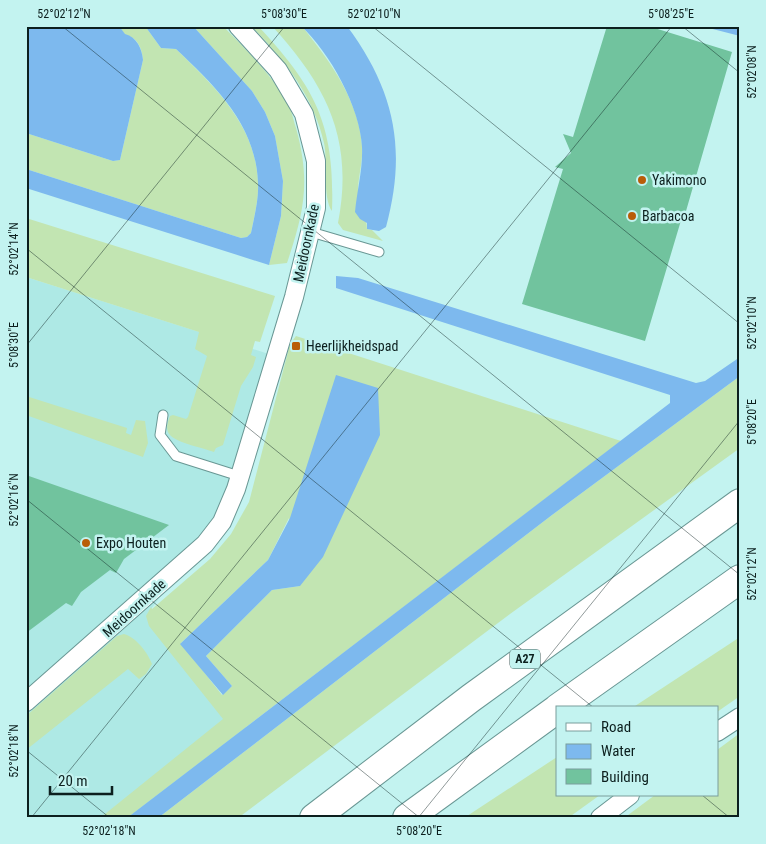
<svg xmlns="http://www.w3.org/2000/svg" width="766" height="844" font-family="'Roboto Condensed',sans-serif">
<rect width="100%" height="100%" fill="#c3f3f0"/>
<path fill="#aee9e5" d="M26 277 272 355 219 519 151 609 250 731 141 818H26Z"/>
<path fill="#c2e5b2" fill-rule="evenodd" d="M119 26H145L161 48 176 49C215 87 256 125 258 183 259 200 254 216 251 233L247 237 241 238 26 169V133L113 161 120 160 143 60C142 49 138 37 125 35Z
M193 26H223C245 49 269 72 286 99 291 107 293 119 296 128 311 182 304 212 287 263L269 265 281 216 283 181 275 136 265 112 252 91Z
M251 26H258C316 88 335 125 332 211 322 197 328 161 324 143 314 97 284 59 251 26Z
M272 26H301L305 30C332 64 359 102 362 146 363 161 359 174 358 188 357 202 367 215 367 229L372 230 383 241 343 230 338 223C354 140 327 86 272 26Z
M26 218 275 296 260 342 255 341 251 355 256 357 253 367 241 386 223 445 216 448 214 452C204 448 171 442 168 432 166 427 168 421 170 416L173 415 186 419 188 417 207 356 195 349 199 332 26 277Z
M296 336 621 441 127 818H100L223 719 149 626 146 616 151 607 152 609 210 559 231 534 249 502 290 344ZM289 518 300 586 272 590 206 656 232 686 222 695 181 643 268 560Z
M740 376V448L510 614 238 818H158L552 515Z
M26 396 127 428 126 433 131 435 136 420 145 421 148 443 143 457 26 415Z
M124 634C136 637 148 653 152 664L146 674 139 679 128 669 26 750V716L117 636Z
M740 637V696L717 712V708H632Z
M740 733V818H624L655 795H717V750Z
M557 757V795H600L568 818H464Z"/>
<path fill="#7db9ee" d="M26 26H119L125 34C137 37 142 49 143 60L120 160 113 161 26 133Z
M145 26H193L252 91 265 112 275 136 283 181 281 216 269 265 26 188V169L241 238 247 237 251 233C254 217 259 200 258 183 256 125 216 87 176 49L161 48Z
M301 26H347C395 91 407 149 386 227L379 231 367 229V223L360 219 355 212C357 190 363 169 362 147 360 107 330 53 301 26Z
M701 26H740V36Z
M336 276 358 278 696 383 705 381 740 357V376L552 515 158 818H127L670 403V395L336 288Z
M336 375 378 388 380 435 323 557 300 586 272 590 206 656 232 686 223 695 180 644 268 560 290 518Z"/>
<path fill="#71c39e" d="M607 26H648L732 52 684 218 682 217 645 341 522 304 563 169 555 167 571 153 563 134 573 137Z
M26 475 169 525 124 559 116 573 110 570 81 592 72 606 66 603 26 633Z"/>
<g fill="none" stroke-linecap="round" stroke-linejoin="round">
<g stroke="#699794" stroke-width="11">
<path id="lane" d="M311 232 379 252
M163 415 160 435 176 456 239 476"/>
</g>
<g stroke="#699794" stroke-width="20">
<path id="street" d="M26 702 205 544 222 522 236 489 294 297 316 208V161L304 114 278 70 238 26
M717 732 740 717
M600 818 630 795"/>
</g>
<g stroke="#699794" stroke-width="30">
<path id="highway" d="M558 708 740 579
M314 818 471 698 740 503
M407 818 557 709"/>
</g>
<use href="#lane" stroke="#fff" stroke-width="9"/>
<use href="#street" stroke="#fff" stroke-width="18"/>
<use href="#highway" stroke="#fff" stroke-width="28"/>
</g>
<path fill="none" stroke="#0c1f1e" stroke-width="1" stroke-opacity="0.45" d="M62 26 740 575M372 26 740 324M682 26 740 73M26 248 594 708M26 346 285 26M26 499 420 818M26 750 110 818M702 795 730 818M31 818 672 26M418 818 740 420"/>
<g fill="#b95d08" stroke="#c3f3f0" stroke-width="2">
<circle cx="642" cy="180" r="5"/>
<circle cx="632" cy="216" r="5"/>
<rect x="291" y="341" width="10" height="10" rx="2.5"/>
<circle cx="86" cy="543" r="5"/>
</g>
<g text-anchor="middle" stroke-width="5" stroke-linejoin="round" paint-order="stroke">
<rect fill="#c3f3f0" stroke="#435f5d" stroke-width="1" x="510" y="649.5" width="30" height="19" rx="4"/>
<g font-size="12" font-weight="bold" fill="#0c1f1e">
<text x="525" y="663">A27</text>
</g>
<g font-size="14" fill="#0c1f1e" stroke="#c3f3f0" text-anchor="start">
<text x="652" y="185">Yakimono</text>
<text x="642" y="221">Barbacoa</text>
<text x="306" y="351">Heerlijkheidspad</text>
<text x="96" y="548">Expo Houten</text>
</g>
<g font-size="14" fill="#0c1f1e" stroke="#c3f3f0">
<text transform="translate(306 243) rotate(-78)" y="5">Meidoornkade</text>
<text transform="translate(134 608) rotate(-42)" y="5">Meidoornkade</text>
</g>
</g>
<rect width="766" height="844" fill="none" stroke="#c3f3f0" stroke-width="55"/>
<rect x="556" y="706" width="162" height="90" fill="#c3f3f0" stroke="#7a9e9c"/>
<rect x="566" y="723" width="25" height="8" fill="#ffffff" stroke="#7a9e9c"/>
<text x="601" y="732" font-size="15" fill="#0c1f1e">Road</text>
<rect x="566" y="744" width="25" height="15" fill="#7db9ee" stroke="#7a9e9c"/>
<text x="601" y="756" font-size="15" fill="#0c1f1e">Water</text>
<rect x="566" y="769" width="25" height="15" fill="#71c39e" stroke="#7a9e9c"/>
<text x="601" y="782" font-size="15" fill="#0c1f1e">Building</text>
<path d="M50 786v8h62v-8" fill="none" stroke="#0c1f1e" stroke-width="2.5"/>
<text x="58" y="786" font-size="15" fill="#0c1f1e" stroke="#c3f3f0" stroke-width="4" paint-order="stroke">20 m</text>
<rect x="28" y="28" width="710" height="788" fill="none" stroke="#0c1f1e" stroke-width="2"/>
<g font-size="12" text-anchor="middle" fill="#0c1f1e">
<text x="64" y="18">52°02'12"N</text>
<text x="284" y="18">5°08'30"E</text>
<text x="374" y="18">52°02'10"N</text>
<text x="671" y="18">5°08'25"E</text>
<text transform="translate(752 72) rotate(-90)" y="4">52°02'08"N</text>
<text transform="translate(14 249) rotate(-90)" y="4">52°02'14"N</text>
<text transform="translate(752 323) rotate(-90)" y="4">52°02'10"N</text>
<text transform="translate(14 345) rotate(-90)" y="4">5°08'30"E</text>
<text transform="translate(752 422) rotate(-90)" y="4">5°08'20"E</text>
<text transform="translate(14 500) rotate(-90)" y="4">52°02'16"N</text>
<text transform="translate(752 574) rotate(-90)" y="4">52°02'12"N</text>
<text transform="translate(14 751) rotate(-90)" y="4">52°02'18"N</text>
<text x="109" y="835">52°02'18"N</text>
<text x="419" y="835">5°08'20"E</text>
</g>
</svg>
